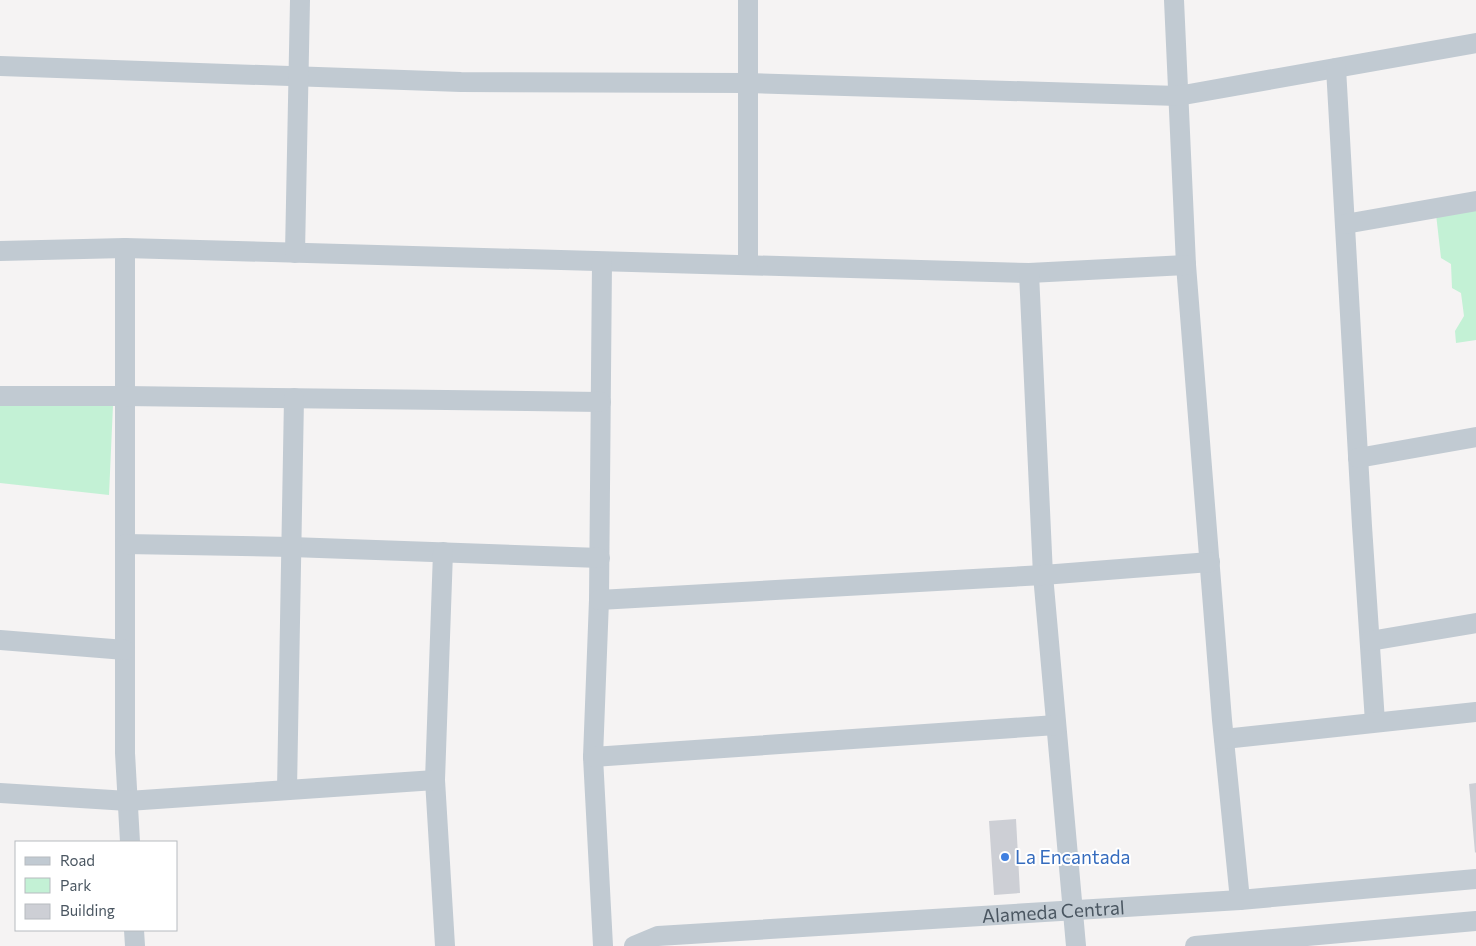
<svg xmlns="http://www.w3.org/2000/svg" width="1476" height="946" font-family="Commissioner,sans-serif">
<rect width="100%" height="100%" fill="#f5f3f3"/>
<path fill="#c3f1d5" d="M1476 208V340L1456 343 1455 331 1464 316 1461 293 1452 288 1451 264 1441 258 1436 214Z
M0 404 113 405 109 495 0 483Z"/>
<path fill="#cdcfd5" d="M1476 783V852L1475 853 1469 784Z
M1016 819 1020 893 994 895 989 821Z"/>
<g fill="none" stroke-linecap="round" stroke-linejoin="round">
<g stroke="#c1cad2" stroke-width="20">
<path d="M1174 0 1186 265 1222 720 1240 900"/>
<path d="M0 66 461 82 747 83 1178 96 1476 43"/>
<path d="M1336 68 1362 526 1375 722"/>
<path d="M1345 224 1476 201"/>
<path d="M125 248V753L130 842"/>
<path d="M0 251 125 248 1029 273 1186 265"/>
<path d="M295 253 300 0"/>
<path d="M602 262 599 600 593 757 603 946"/>
<path d="M748 265V0"/>
<path d="M1029 273 1043 575 1076 946"/>
<path d="M0 396H125L601 402"/>
<path d="M1358 458 1476 437"/>
<path d="M125 544 291 547 600 558"/>
<path d="M443 552 435 780 445 946"/>
<path d="M599 600 1043 575 1210 562"/>
<path d="M0 640 125 650"/>
<path d="M1370 641 1476 623"/>
<path d="M1224 739 1476 712"/>
<path d="M593 757 1056 725"/>
<path d="M287 790 294 398"/>
<path d="M0 793 128 801 435 780"/>
<path d="M134 930 135 946"/>
<path id="s1" d="M634 946 658 936 1240 900 1476 879"/>
<path d="M1195 946 1476 921"/>
</g>
</g>
<circle fill="#3f7fe0" stroke="#fff" stroke-width="2" cx="1005" cy="857" r="5"/>
<g text-anchor="middle" stroke-width="4" stroke-linejoin="round" paint-order="stroke">
<g font-size="19" fill="#366cbe" stroke="#fff" text-anchor="start">
<text x="1015" y="864">La Encantada</text>
</g>
<g font-size="19" fill="#4a5661" stroke="#fff">
<text dy="7" stroke="none"><textPath href="#s1" startOffset="422">Alameda Central</textPath></text>
</g>
</g>
<rect x="15" y="841" width="162" height="90" fill="#ffffff" stroke="#b7bbc0"/>
<rect x="25" y="857" width="25" height="8" fill="#c1cad2" stroke="#b7bbc0"/>
<text x="60" y="866" font-size="15" fill="#4a5661">Road</text>
<rect x="25" y="878" width="25" height="15" fill="#c3f1d5" stroke="#b7bbc0"/>
<text x="60" y="891" font-size="15" fill="#4a5661">Park</text>
<rect x="25" y="904" width="25" height="15" fill="#cdcfd5" stroke="#b7bbc0"/>
<text x="60" y="916" font-size="15" fill="#4a5661">Building</text>
</svg>
